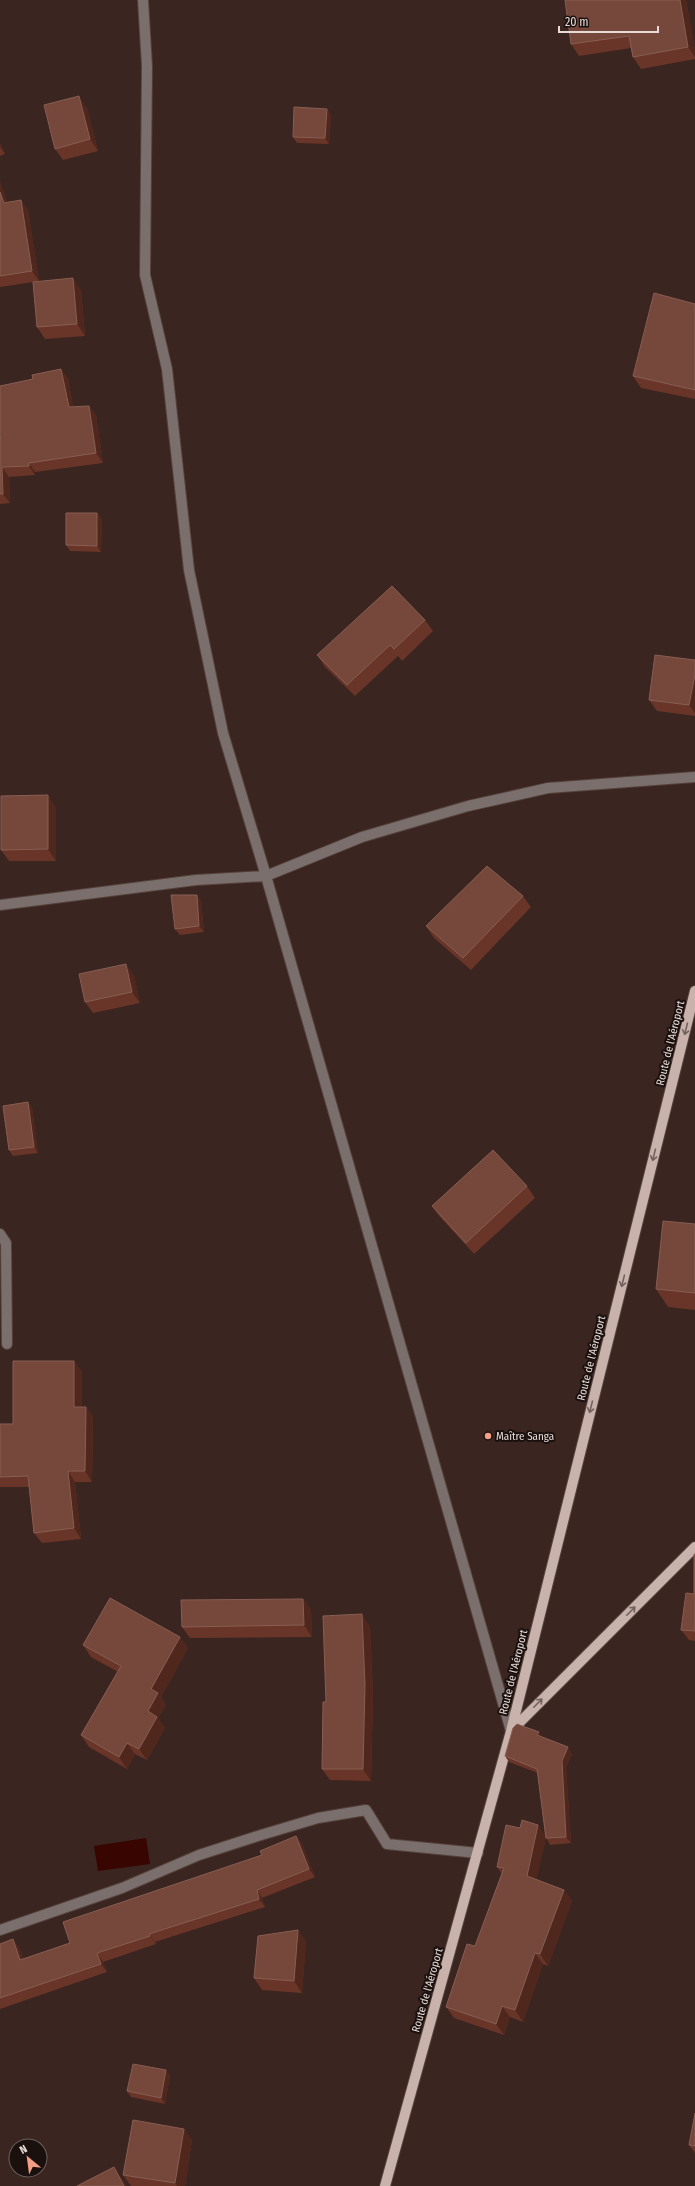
<svg xmlns="http://www.w3.org/2000/svg" width="695" height="2186" font-family="'Fira Sans Condensed',sans-serif">
<rect width="100%" height="100%" fill="#3a2520"/>
<path fill="#390500" d="M146 1838 150 1864 98 1871 94 1846Z"/>
<g fill="none" stroke-linecap="round" stroke-linejoin="round">
<g stroke="#56423d" stroke-width="12">
<path id="minor" d="M0 905 196 880 266 876 223 733 189 570 167 369 145 275 147 66 143 0
M0 1234 6 1243 7 1344
M511 1731 266 876 362 837 468 806 548 788 695 777
M0 1930 122 1888 199 1855 261 1835 318 1818 366 1810 387 1844 478 1853"/>
</g>
<g stroke="#56423d" stroke-width="12">
<path id="major" d="M511 1731 695 1547
M385 2186 511 1731 695 991"/>
</g>
<use href="#minor" stroke="#7a6f6c" stroke-width="10"/>
<use href="#major" stroke="#c9b2ac" stroke-width="10"/>
</g>
<path fill="#693528" d="M686 0 695 50V59L641 69 633 57 631 48 579 56 571 44Z
M87 108 98 151 63 160 55 149Z
M327 109 331 115 329 144 297 143 293 137Z
M0 143 5 154 0 156Z
M0 182 7 202 21 200 28 210 39 281 34 282 81 290 85 336 45 339 37 327 33 282 0 287Z
M695 304V399L641 388 633 376Z
M68 378 73 407 89 406 96 415 103 463 35 472V475L9 477 10 503 0 504V439Z
M97 513 102 519 101 552 70 551 66 545Z
M425 620 433 631 402 661 398 656 355 696 325 667 317 655Z
M695 660V716L657 711 649 700Z
M56 807V861H9L1 850Z
M523 896 531 907 471 970 434 938 426 926Z
M201 901 204 932 180 935 175 929Z
M134 975 140 1003 93 1013 85 1002Z
M28 1102 32 1108 38 1153 13 1156 9 1150Z
M527 1186 535 1198 474 1254 440 1217 432 1206Z
M695 1224V1310L668 1307 656 1289Z
M74 1361 82 1372V1407H86L93 1417 92 1482H75L81 1539 42 1543 34 1533 29 1487H0V1424H13Z
M695 1554V1641L689 1640 681 1630 694 1594Z
M303 1599 311 1610 312 1637 190 1638 182 1627Z
M370 1626 373 1696 371 1781 330 1780 322 1769 326 1702Z
M180 1637 188 1648 161 1697 166 1705 158 1718 165 1728 147 1760 135 1754 127 1769 89 1747 81 1735 118 1672 91 1657 83 1645Z
M543 1738 572 1754 566 1767 571 1843 550 1845 546 1837 536 1879 564 1890 572 1901 548 1966 543 1964 523 2022 510 2017 504 2035 454 2018 446 2007 475 1946 502 1874 497 1867 545 1836 538 1773 509 1762 505 1756Z
M296 1836 302 1844 315 1877 262 1898 265 1907 155 1942 156 1944 103 1962 107 1972 0 2009V1944L19 1947 23 1959 70 1943 262 1855Z
M298 1930 306 1942 302 1993 262 1990 254 1978Z
M166 2070 170 2076 165 2104 131 2097 127 2091Z
M695 2113V2153L689 2145Z
M184 2129 192 2140 185 2186H131L123 2175Z"/>
<path fill="#50271d" d="M680 0H686L695 50V57L688 47Z
M79 96 87 108 98 151 90 139Z
M327 109 331 115 329 144 325 138Z
M0 143 5 154 0 147Z
M0 182 11 213 4 203 0 192Z
M21 200 28 210 39 281 32 271Z
M73 278 81 290 85 336 77 324Z
M61 369 68 378 75 417 69 407Z
M89 406 96 415 103 463 96 453Z
M29 463 35 472V475L29 466Z
M2 467 9 477 10 503 3 494Z
M97 513 102 519 101 552 97 546Z
M695 675V713L689 705Z
M48 795 56 807V861L48 849Z
M197 895 201 901 204 932 199 926Z
M126 964 134 975 140 1003 132 992Z
M28 1102 32 1108 38 1153 34 1147Z
M74 1361 82 1372V1417L74 1407Z
M86 1407 93 1417 92 1482 85 1471Z
M68 1471 75 1482 81 1539 74 1528Z
M303 1599 311 1610 312 1637 304 1625Z
M362 1614 370 1626 373 1696 371 1781 363 1769Z
M180 1637 188 1648 161 1697 166 1705 158 1718 165 1728 147 1760 139 1749 148 1711 151 1689Z
M539 1732 543 1738 537 1735Z
M127 1743 135 1754 127 1769 119 1757Z
M568 1747 572 1754 566 1767 571 1843 566 1837 562 1761Z
M538 1825 546 1836 535 1887 527 1876Z
M296 1836 302 1844 315 1877 309 1869Z
M257 1890 262 1898 265 1907 259 1899Z
M564 1890 572 1901 548 1966 540 1954Z
M298 1930 306 1942 302 1993 294 1981Z
M149 1934 155 1942 156 1944 150 1936Z
M13 1939 19 1947 26 1968 20 1960Z
M97 1953 103 1962 107 1972 101 1964Z
M535 1953 543 1964 523 2022 515 2010Z
M502 2006 510 2017 504 2035 496 2024Z
M166 2070 170 2076 165 2104 161 2098Z
M184 2129 192 2140 185 2186H177L175 2183Z
M114 2167 125 2183 127 2186H124Z"/>
<path fill="#76473b" stroke="#885e53" d="M565 0H680L688 47 633 57 629 36 571 44Z
M79 96 90 139 55 149 44 105Z
M294 107 327 109 325 138 293 137Z
M0 192 4 203 21 200 32 271 0 276Z
M73 278 77 324 37 327 33 282Z
M654 293 695 304V390L633 376Z
M61 369 69 407 89 406 96 453 29 463V466L2 467 3 494H0V439H1L0 435V386L33 379 32 375Z
M66 513H97V546L66 545Z
M392 586 425 620 394 649 390 645 347 685 317 655Z
M655 655 695 660V675L689 705 649 700Z
M48 795V849L1 850V796Z
M487 866 523 896 463 958 426 926Z
M171 895H197L199 926 175 929Z
M126 964 132 992 85 1002 79 974Z
M28 1102 34 1147 9 1150 3 1106Z
M493 1150 527 1186 466 1243 432 1206Z
M663 1221 695 1224V1293L656 1289Z
M13 1361H74V1407H86L85 1471H68L74 1528 34 1533 28 1476 0 1477V1424H13Z
M694 1554H695V1631L681 1630 686 1593 694 1594Z
M110 1598 180 1637 151 1689 158 1693 148 1711 157 1717 139 1749 127 1743 119 1757 81 1735 121 1666 83 1645Z
M303 1599 304 1625 182 1627 181 1600Z
M362 1614 365 1685 363 1769H322L323 1702H326L323 1616Z
M517 1724 539 1732 537 1735 568 1747 562 1761 566 1837 546 1838 537 1769 505 1756 513 1728Z
M522 1820 538 1825 527 1876 564 1890 540 1954 535 1953 515 2010 502 2006 496 2024 446 2007 467 1944 475 1946 504 1868 497 1867 506 1825 520 1828Z
M296 1836 309 1869 257 1890 259 1899 149 1934 150 1936 97 1953 101 1964 0 1998V1944L13 1939 20 1960 70 1943 63 1922 262 1855 260 1851Z
M298 1930 294 1981 254 1978 258 1936Z
M133 2064 166 2070 161 2098 127 2091Z
M695 2113V2146L689 2145Z
M133 2120 184 2129 175 2183 123 2175Z
M114 2167 124 2186H77Z"/>
<defs><path id="oneway-shaft" d="M-6 0H5M1.5-3L5.5 0L1.5 3" fill="none" stroke-width="1.6" stroke-linecap="round" stroke-linejoin="round"/></defs>
<g stroke="#72625e">
<use href="#oneway-shaft" transform="translate(686 1029) rotate(104)"/>
<use href="#oneway-shaft" transform="translate(654 1155) rotate(104)"/>
<use href="#oneway-shaft" transform="translate(623 1281) rotate(104)"/>
<use href="#oneway-shaft" transform="translate(591 1407) rotate(104)"/>
<use href="#oneway-shaft" transform="translate(631 1611) rotate(-45)"/>
<use href="#oneway-shaft" transform="translate(538 1703) rotate(-45)"/>
</g>
<circle fill="#f49e87" stroke="#1a110f" stroke-width="1.5" cx="488" cy="1436" r="4"/>
<g text-anchor="middle" stroke-width="4" stroke-linejoin="round" paint-order="stroke">
<g font-size="11" fill="#e8dad6" stroke="#1a110f">
<text transform="translate(670 1043) rotate(-76)" y="4">Route de l'Aéroport</text>
<text transform="translate(591 1358) rotate(-76)" y="4">Route de l'Aéroport</text>
<text transform="translate(513 1672) rotate(-76)" y="4">Route de l'Aéroport</text>
<text transform="translate(427 1990) rotate(-74)" y="4">Route de l'Aéroport</text>
</g>
<g font-size="11" fill="#e8dad6" stroke="#1a110f" text-anchor="start">
<text x="496" y="1440">Maître Sanga</text>
</g>
</g>
<g transform="translate(28 2158) rotate(331)"><circle r="19" fill="#1a110f" stroke="#6c615f"/>
<path d="M0-3L7 15L0 10L-7 15Z" fill="#f49e87"/>
<text y="-6" font-size="11" font-weight="bold" text-anchor="middle" fill="#e8dad6">N</text>
</g>
<path d="M559 26v6h99v-6" fill="none" stroke="#e8dad6" stroke-width="2"/>
<text x="565" y="26" font-size="12" fill="#e8dad6" stroke="#1a110f" stroke-width="3" paint-order="stroke">20 m</text>
</svg>
